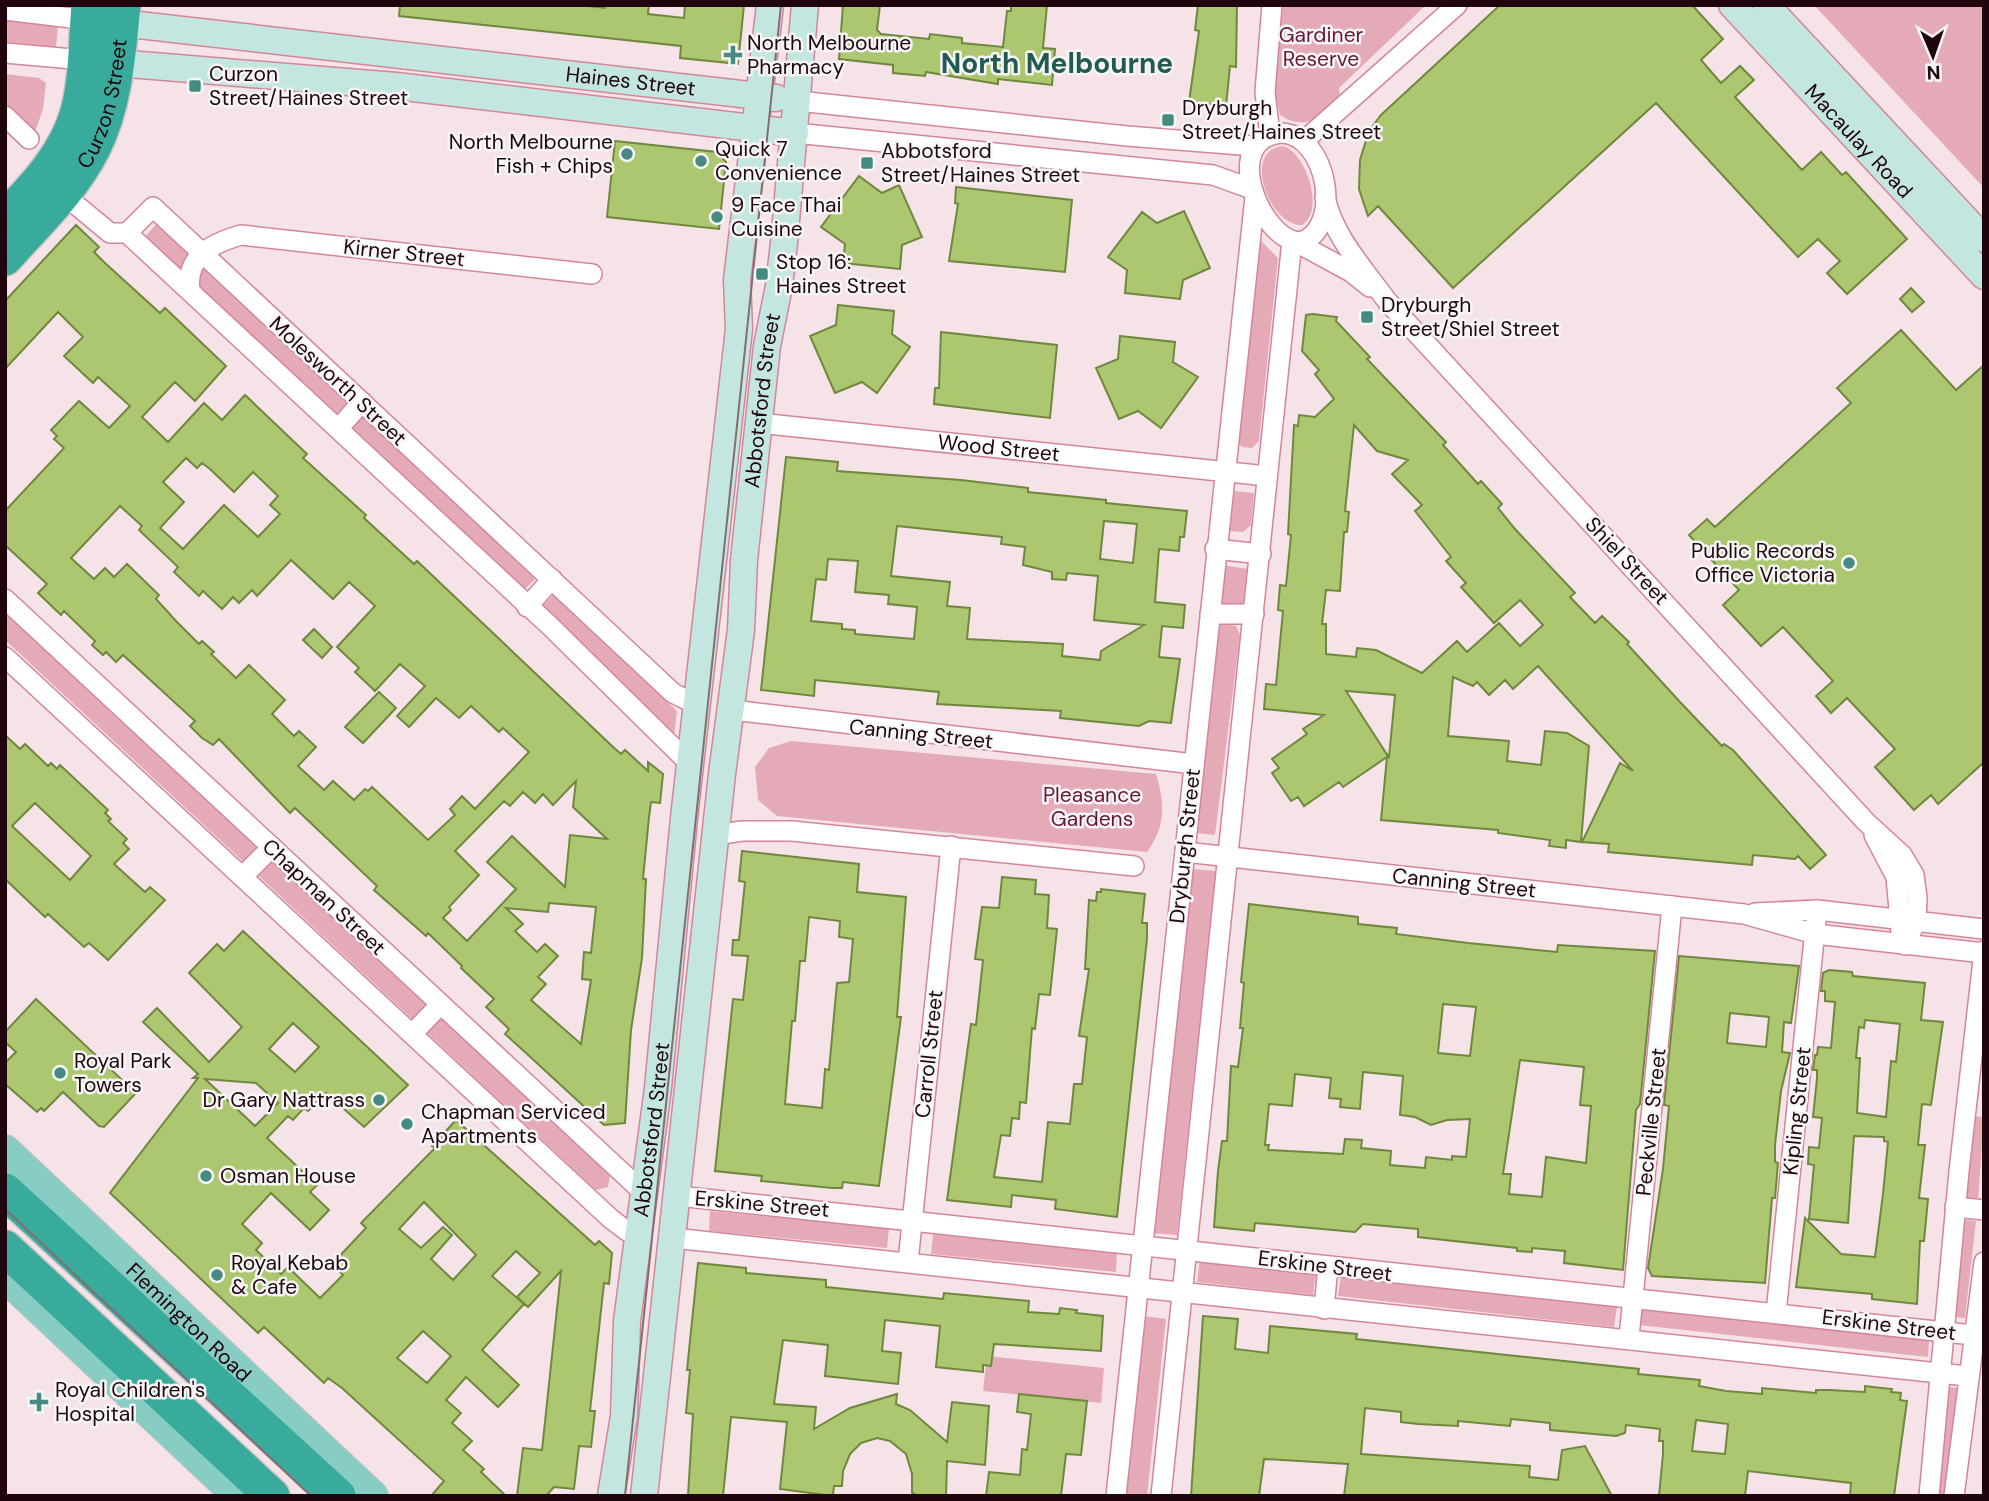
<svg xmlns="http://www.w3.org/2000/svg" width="1989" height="1501" font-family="'DM Sans',sans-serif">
<rect width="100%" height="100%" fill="#f5e3e7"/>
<path fill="#e5aab8" d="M1283 5H1426L1339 88 1340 97C1319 115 1309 133 1280 115L1275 95Z
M1814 5H1984V188Z
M5 18 58 24 56 47 5 42Z
M5 74 39 78 46 83 43 109 35 132 5 103Z
M1284 146C1307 155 1325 211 1302 225 1270 227 1240 149 1284 146Z
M158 222 349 401 334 417 143 239Z
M1259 239 1278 258 1259 441 1252 448 1242 447 1236 439Z
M363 414 537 577 522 592 349 429Z
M1233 491 1254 493 1251 525 1243 532 1229 531Z
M1221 565 1248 569 1245 602 1235 610 1224 609 1217 599Z
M554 594 677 711 674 736 542 607Z
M5 613 610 1175 608 1187 596 1190 5 640Z
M1222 624 1236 626 1240 635 1215 835 1196 833 1217 629Z
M791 741 1156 774C1165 804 1166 826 1147 852L777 816 758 800 755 767 769 748Z
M1192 869 1216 871 1177 1235 1151 1233Z
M1972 1116 1984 1117 1978 1200 1963 1198Z
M710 1211 889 1228 887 1248 709 1231Z
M1964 1220 1976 1221 1965 1318 1954 1317Z
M933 1234 1117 1251 1116 1272 931 1254Z
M1200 1260 1316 1273 1313 1295 1197 1282Z
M1341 1275 1617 1306 1614 1327 1338 1296Z
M1641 1306 1929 1339 1928 1357 1639 1325Z
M1144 1316 1166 1319 1147 1496H1125Z
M987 1356 1104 1368 1101 1403 983 1391Z
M1946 1387 1958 1388 1948 1496H1936Z"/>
<path fill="#acc76f" stroke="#71873f" stroke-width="2" fill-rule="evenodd" d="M400 5H579L605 8 606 5H649L648 14 684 18 685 5H744L738 64 680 58 681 46 399 16Z
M843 5H880L877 30 881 34 929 39 930 34 962 38V43L1003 47 1007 11H1011V5H1047L1043 48 1055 49 1052 85 998 79V84L926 72 925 76 893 73V65L839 59Z
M1198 5H1237L1236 67 1230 66 1226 106 1189 102 1199 31 1195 30Z
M1500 5H1692L1723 39 1701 60 1721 83 1740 66 1754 80 1735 97 1802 170 1821 152 1842 175 1846 172 1907 239 1847 294 1827 273 1840 261 1818 239 1798 257 1656 103 1453 288 1378 206 1368 216 1359 189 1360 160 1369 131 1381 115Z
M615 141 717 152 726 162 719 229 607 217Z
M859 176 882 193 899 185 922 237 902 245 900 269 843 263 845 244 821 227Z
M956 187 1072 200 1065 272 949 261 958 204 955 203Z
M1184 211 1210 268 1183 280 1180 299 1125 293 1127 270 1108 257 1142 212 1157 223Z
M76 225 99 247 94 252 105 263 160 313 165 308 226 366 195 401 175 382 142 417 168 442 204 403 222 420 245 395 307 454 303 458 366 515 364 518 414 564 417 561 612 746 621 754 625 750 648 771V762L663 774 660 803 651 802 649 817 643 879H646L642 958 631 1030 625 1123 604 1125 526 1053 505 1034 509 1029 486 1007 494 999 461 968 462 966 428 933 426 936 374 890 377 886 295 808 290 813 219 739 213 745 202 738 190 726 195 721 123 655 116 662 106 652 103 655 92 645 95 641 64 611 61 615 38 593 47 584 5 545V511L64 448 54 439 57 436 51 430 79 401 109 428 130 406 98 377 93 383 64 356 83 337 58 312 5 369V301ZM186 458 197 468 202 463 210 469 234 492 253 472 278 496 270 505 280 514 258 537 224 505 183 549 160 528 184 502 163 482ZM120 506 142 526 139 530 178 567 174 572 199 596 203 591 222 609 233 597 239 603 252 590 257 596 291 560 333 599 349 582 375 606 337 647 359 668 355 672 375 691 400 664 425 686 397 716 409 727 436 698 459 718 471 706 499 732 503 728 529 752 475 809 462 796 450 809 455 815 428 840 372 787 368 791 365 789 354 800 333 781 324 790 298 766 316 747 299 731 294 736 272 714 285 700 249 665 236 678 211 654 214 652 202 641 199 644 176 621 156 599 159 595 127 564 114 577 105 568 94 579 71 558ZM576 781 573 807 607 839 570 835 565 887 512 836 487 862 516 889 467 941 443 918 451 910 449 907 479 875 455 851 504 801 510 806 523 792 535 803 543 794 553 805ZM549 903 596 907 591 953 584 952 582 979 591 980 581 1044 531 1000 546 984 538 977 558 956 545 944 537 952 515 931 523 924 506 908 548 912Z
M1911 288 1924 302 1912 312 1900 299Z
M838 305 894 311 892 334 910 347 877 393 862 382 835 393 810 336 836 325Z
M1313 314 1337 317 1336 321 1370 357 1367 359 1446 442 1443 445 1478 484 1481 481 1502 504 1498 508 1515 529 1575 593 1570 597 1595 623 1602 616 1629 642 1627 644 1680 702 1722 746 1724 744 1733 750 1826 855 1810 869 1798 856 1795 859 1753 855 1752 865 1608 852 1609 844 1582 842 1620 763 1633 771 1538 666 1513 689 1505 680 1489 695 1477 682 1473 686 1453 677 1448 736 1509 741 1507 761 1541 765 1545 731 1567 733 1589 746 1581 842 1566 840V848L1549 846 1550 840 1498 833V830L1381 820 1387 757 1343 787 1339 782 1304 806 1298 797 1291 801 1272 773 1279 768 1272 759 1307 734 1303 729 1324 715 1264 709 1266 684 1276 685 1283 611 1278 610 1280 585 1286 586 1291 535 1288 534 1294 425 1298 426 1299 415 1315 417 1334 399 1315 374 1319 370 1302 351 1306 315ZM1354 425 1377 451 1408 460 1392 474 1422 505 1415 511 1451 557 1446 561 1466 583 1461 587 1494 623 1520 600 1543 625 1520 646 1499 623 1467 652 1457 641 1422 673 1376 650 1357 648 1356 657 1326 654V624H1322L1326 590 1340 591 1344 532H1347L1349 512 1345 511ZM1346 691 1395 695 1389 757 1388 756Z
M1901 330 1956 390 1984 365V762L1938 804 1931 795 1914 810 1875 767 1895 749 1847 698 1831 713 1816 696 1833 681 1783 627 1761 646 1723 605 1739 590 1689 535 1707 519 1715 527 1851 403 1837 388Z
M941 332 1057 345 1050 418 934 404 935 388H939Z
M1120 336 1175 342 1173 362 1198 377 1161 428 1138 411 1119 419 1096 368 1118 359Z
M786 457 838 462 837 471 961 480 1028 488V492L1106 500V503L1187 511 1184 537H1180L1179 551 1159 549 1155 602 1185 605 1183 628 1162 626 1159 657 1180 659 1171 723 1149 721 1139 726 1060 718 1061 711 937 704 939 692 835 682 815 680 814 696 761 690ZM1104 521 1137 524 1133 563 1100 559ZM897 526 1002 537 1001 544 1025 547 1023 565 1052 572V579L1066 580 1067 573 1098 576 1094 620 1144 625 1101 651 1100 660 1062 656 1063 644 967 639 970 608 947 606 950 582 891 576ZM828 559 858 561 855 592 889 595 888 604 917 607 914 639 855 634V630L842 629V624L811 621 816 579 826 580Z
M314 629 332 647 322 658 303 640Z
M379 692 396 708 363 743 345 727Z
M5 735 20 749 25 744 48 766 51 763 57 769 60 765 108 810 105 813 111 819 108 821 127 839 123 843 129 849 114 864 145 892 150 887 165 900 108 960 89 943 84 947 48 914 45 917 5 879ZM35 803 91 856 70 880 12 826Z
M742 851 859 864 857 892 906 897 897 1017H901L879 1186 843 1182 842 1188H832L761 1181 762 1176 715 1171 733 999 743 1000 748 956 732 955 733 940H739L745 882 739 881ZM809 917 840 921 839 937 853 939 849 982 837 983 829 1070 825 1069 822 1108 785 1104 792 1021H795L800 961H805Z
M1002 877 1036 880 1035 894 1049 895 1047 928 1057 929 1050 995 1039 994 1035 1029 1032 1028 1026 1103 1020 1102 1019 1119 1012 1118 1010 1136 1001 1135 994 1177 1042 1182 1048 1122 1070 1124 1074 1084H1082L1087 1037 1079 1036 1089 969H1085L1089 900 1096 901 1097 892H1101V889L1145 894 1142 923H1147V939L1117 1217 1055 1209 1056 1200 1012 1195 1011 1207 947 1200 971 1024 976 1025 983 960 975 959 982 907 999 908Z
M1249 904 1358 917V924L1397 928 1396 934 1468 943 1557 952 1558 945 1655 951 1640 1104 1636 1110 1623 1270 1564 1263 1565 1251 1532 1248V1252L1517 1251V1248L1418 1237V1229L1363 1224 1355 1232 1255 1223 1254 1231 1214 1227 1218 1171 1222 1141H1227L1231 1066 1238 1067 1243 1028H1240L1244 983 1241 982ZM1443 1004 1476 1007 1470 1056 1438 1053ZM1520 1060 1584 1067 1580 1105 1591 1106 1586 1163 1546 1157 1542 1197 1509 1194 1511 1174H1503ZM1363 1072 1403 1076 1400 1115 1415 1117 1431 1125 1447 1120 1470 1119 1466 1157 1452 1156V1160L1426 1157 1425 1168 1390 1165 1391 1151 1361 1148 1362 1140 1345 1139 1343 1154 1268 1150 1269 1145H1265L1269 1104 1292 1106 1295 1074 1331 1078 1329 1098 1341 1099 1340 1107 1360 1109Z
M243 931 408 1085 364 1127 326 1093 308 1111 304 1108 293 1120 288 1116 267 1138 317 1185 310 1192 329 1210 310 1230 271 1193 242 1224 262 1243 256 1250 281 1274 288 1267 320 1298 343 1275 332 1264 366 1228 361 1223 435 1148 432 1146 456 1120 595 1245 599 1241 612 1253 609 1284 604 1283 592 1393 590 1411H595L591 1447 579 1446 574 1489 554 1487 546 1496H517L523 1448 542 1450 561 1271 528 1307 517 1297 540 1273 516 1251 492 1276 524 1304 482 1350 519 1385 498 1407 466 1377 446 1400 461 1413 452 1423 472 1441 463 1450 484 1469 481 1472 506 1496H431L444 1481 342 1388 328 1378 324 1383 264 1327 258 1333 110 1193 198 1078H193L198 1074 143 1022 157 1008 209 1062 242 1027 189 973 217 944 224 951ZM293 1023 319 1047 295 1072 269 1049ZM205 1079 256 1083 278 1103 255 1126ZM424 1202 476 1255 453 1280 431 1259 452 1235 443 1227 421 1248 399 1229ZM423 1331 451 1356 427 1383 397 1358Z
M1679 956 1799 966 1791 1023 1784 1022 1782 1052 1790 1053 1781 1091 1775 1145V1162L1778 1163 1775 1198H1772L1765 1283 1652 1276 1648 1268 1663 1169 1669 1106 1664 1105ZM1730 1013 1769 1017 1766 1047 1727 1043Z
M1829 970 1852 972 1853 976 1925 983 1921 1020 1943 1022 1931 1105 1922 1104 1918 1145H1925L1919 1198 1928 1199 1924 1241H1920L1917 1304 1872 1299V1294L1796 1287 1805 1218 1841 1254 1875 1257 1883 1194 1888 1142 1884 1141V1137L1854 1136 1848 1223 1809 1219 1814 1165 1808 1164 1809 1147 1819 1148 1822 1118 1813 1117 1817 1078V1070H1813L1815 1055H1817L1818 1047 1831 1048 1835 1002 1825 1001V991H1821L1823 973ZM1865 1020 1900 1024 1896 1062 1891 1061 1886 1117 1857 1113 1860 1058H1856L1859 1027 1864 1028Z
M36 999 136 1093 104 1127 99 1126 63 1092 44 1111 41 1108 37 1112 5 1084V1063L16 1052 5 1042V1032Z
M698 1263 746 1268V1273L826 1280V1287L943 1299 944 1293 1029 1301 1028 1312 1059 1314 1060 1308 1077 1310 1076 1313 1103 1316 1101 1351 994 1344 991 1366 983 1365V1372L936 1367 940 1326 885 1320 882 1351 901 1353 898 1384 825 1376 828 1345 783 1340 774 1404 816 1407 814 1429 850 1408 897 1394 896 1404 910 1410 947 1442 952 1402 989 1406 985 1465 947 1461 946 1496H918L912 1493V1474L906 1454 890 1441 877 1438 861 1443 850 1454 843 1471 842 1486H834L833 1496 780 1489 787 1422 731 1417 723 1496H688L693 1414 686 1413 690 1370H687Z
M1203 1316 1238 1319 1235 1349 1268 1353 1270 1326 1357 1334 1356 1339 1639 1369 1638 1374 1700 1380 1699 1386 1726 1391 1762 1394V1388L1816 1393V1390H1829L1865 1392V1386L1892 1389 1891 1392 1901 1393 1900 1400 1907 1401 1894 1496H1850L1851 1483 1748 1471 1745 1496H1659L1663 1454V1441H1659L1660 1429 1626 1425 1625 1433 1616 1436 1550 1430V1423L1511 1419 1510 1426 1458 1421V1426L1418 1424 1401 1422V1412L1365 1408 1361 1454 1530 1466 1529 1477 1558 1480 1562 1450 1585 1446 1612 1496H1344L1348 1464 1264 1459 1259 1496H1191ZM1696 1420 1728 1424 1725 1454 1692 1451Z
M1019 1394 1087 1401 1081 1455 1066 1454 1061 1496H986L989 1472 1020 1475 1022 1449 1027 1450 1031 1414 1017 1412Z"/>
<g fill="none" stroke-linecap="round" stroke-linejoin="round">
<g stroke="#d5859a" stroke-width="22">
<g id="street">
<path d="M5 10 88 20"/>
<path d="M5 53 84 60"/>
<path d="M798 101 1127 136 1254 146"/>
<path d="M5 116 29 139"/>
<path d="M795 133 1213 175 1252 189"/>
<path d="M1281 133C1328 134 1344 230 1300 242 1261 241 1219 139 1281 133Z"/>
<path d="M1270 135 1265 92 1272 5"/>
<path d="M1305 140 1457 5"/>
<path d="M63 194 110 233H127L550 626 690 764"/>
<path d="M1325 197C1333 236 1364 269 1387 301L1797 747 1866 822 1902 855 1914 875 1917 898 1916 921 1905 945"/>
<path d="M127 233 153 207 673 693 697 705"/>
<path d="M1294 241 1351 272 1370 287"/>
<path d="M190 290C185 256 213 243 241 235L592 274"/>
<path id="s1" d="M758 423 1267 476"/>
<path d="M338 429 362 402"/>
<path d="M1215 549 1261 554"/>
<path d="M5 599 643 1192"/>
<path d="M527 607 552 579"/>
<path d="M1210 614H1254"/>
<path d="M5 657 611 1219 627 1231 637 1234"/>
<path d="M732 710 1194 764"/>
<path d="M715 835 742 831H792L1134 866"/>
<path d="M1874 835 1896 877 1901 932"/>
<path d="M1185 852 1744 914 1815 934 1984 953"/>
<path d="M242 877 272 847"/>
<path d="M1755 913 1817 910 1984 929"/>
<path d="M412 1034 439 1006"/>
<path d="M678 1196 1973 1335"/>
<path d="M1955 1207 1984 1210"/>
<path d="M673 1238 1967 1376"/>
<path d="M908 1262 951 846"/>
<path d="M1324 1309 1328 1266"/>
<path d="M1776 1313 1817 910"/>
<path d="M1629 1337 1672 906"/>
<path d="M1116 1496 1255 197"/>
<path d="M1161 1496 1292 241"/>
<path d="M1929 1496 1959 1171 1984 951"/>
<path d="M1954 1496 1984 1262"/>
</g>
</g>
<g stroke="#d5859a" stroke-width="29">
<g id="secondary">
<path id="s2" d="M1732 5 1984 276"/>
<path d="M1766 5 1984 239"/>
<path id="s3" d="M121 23 776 98"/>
<path d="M117 63 396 86 795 133"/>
<path id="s4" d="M611 1496 624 1416 627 1321 658 1088 684 818 739 329 737 280 770 5"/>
<path id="s5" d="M644 1496 722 774 741 630 744 560 767 346 779 286 784 243 805 5"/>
</g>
</g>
<g stroke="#c9c3c5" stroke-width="32">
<g id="primary">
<path id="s6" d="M5 1150 373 1496"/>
<path d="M5 1277 238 1496"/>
</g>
</g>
<g stroke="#c9c3c5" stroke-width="38">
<g id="highway">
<path d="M5 218C35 187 66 155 78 112 87 78 86 40 89 5"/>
<path id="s7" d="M5 258C36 223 72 190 93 148 115 104 118 54 123 5"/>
<path d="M5 1191 338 1496"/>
<path d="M5 1248 272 1496"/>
</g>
</g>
<use href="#street" stroke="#fff" stroke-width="19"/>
<use href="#secondary" stroke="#c4e6e1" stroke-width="26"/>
<use href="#primary" stroke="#88cdc4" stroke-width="30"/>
<use href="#highway" stroke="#39ab9c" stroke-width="35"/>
<path stroke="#836c72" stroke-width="2" d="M5 1209 311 1496
M625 1496 781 5"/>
</g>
<g fill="#468b81" stroke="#f6f6f6" stroke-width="2.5">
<path d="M729.5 44.5h7v7h7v7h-7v7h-7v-7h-7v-7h7z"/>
<rect x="188" y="79" width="14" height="14" rx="3.5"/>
<rect x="1161" y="113" width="14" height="14" rx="3.5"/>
<circle cx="627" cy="154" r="7"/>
<circle cx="701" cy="161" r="7"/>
<rect x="860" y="156" width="14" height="14" rx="3.5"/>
<circle cx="717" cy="217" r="7"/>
<rect x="755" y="267" width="14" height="14" rx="3.5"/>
<rect x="1360" y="310" width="14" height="14" rx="3.5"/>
<circle cx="1849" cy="563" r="7"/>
<circle cx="60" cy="1073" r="7"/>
<circle cx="379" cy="1100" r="7"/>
<circle cx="407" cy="1124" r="7"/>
<circle cx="206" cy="1176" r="7"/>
<circle cx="217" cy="1275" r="7"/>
<path d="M35.5 1391.5h7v7h7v7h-7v7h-7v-7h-7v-7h7z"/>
</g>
<g text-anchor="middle" stroke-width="5" stroke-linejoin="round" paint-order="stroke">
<g font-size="21" fill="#691635" stroke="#f6f6f6">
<text x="1321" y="42">Gardiner<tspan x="1321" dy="24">Reserve</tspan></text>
<text x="1092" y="802">Pleasance<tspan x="1092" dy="24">Gardens</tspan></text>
</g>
<g font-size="21" fill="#20050d" stroke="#f6f6f6" text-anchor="start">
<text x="747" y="50">North Melbourne<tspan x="747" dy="24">Pharmacy</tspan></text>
<text x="209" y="81">Curzon<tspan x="209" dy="24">Street/Haines Street</tspan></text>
<text x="1182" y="115">Dryburgh<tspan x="1182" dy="24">Street/Haines Street</tspan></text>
<text x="613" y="149" text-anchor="end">North Melbourne<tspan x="613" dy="24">Fish + Chips</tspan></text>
<text x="715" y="156">Quick 7<tspan x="715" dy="24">Convenience</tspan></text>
<text x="881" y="158">Abbotsford<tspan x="881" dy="24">Street/Haines Street</tspan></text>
<text x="731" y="212">9 Face Thai<tspan x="731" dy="24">Cuisine</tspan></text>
<text x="776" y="269">Stop 16:<tspan x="776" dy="24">Haines Street</tspan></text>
<text x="1381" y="312">Dryburgh<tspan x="1381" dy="24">Street/Shiel Street</tspan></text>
<text x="1835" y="558" text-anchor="end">Public Records<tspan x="1835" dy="24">Office Victoria</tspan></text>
<text x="74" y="1068">Royal Park<tspan x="74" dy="24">Towers</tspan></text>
<text x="365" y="1107" text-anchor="end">Dr Gary Nattrass</text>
<text x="421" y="1119">Chapman Serviced<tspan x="421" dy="24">Apartments</tspan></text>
<text x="220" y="1183">Osman House</text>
<text x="231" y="1270">Royal Kebab<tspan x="231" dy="24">&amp; Cafe</tspan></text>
<text x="55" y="1397">Royal Children's<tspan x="55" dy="24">Hospital</tspan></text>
</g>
<g font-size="21" fill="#20050d" stroke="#f6f6f6">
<text dy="7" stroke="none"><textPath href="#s3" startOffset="513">Haines Street</textPath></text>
<text dy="7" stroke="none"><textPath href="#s7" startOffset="187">Curzon Street</textPath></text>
<text dy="7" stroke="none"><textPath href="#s2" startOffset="186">Macaulay Road</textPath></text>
<text transform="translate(404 253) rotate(6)" y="7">Kirner Street</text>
<text transform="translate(338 381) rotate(43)" y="7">Molesworth Street</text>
<text dy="7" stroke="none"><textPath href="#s5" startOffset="1102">Abbotsford Street</textPath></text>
<text dy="7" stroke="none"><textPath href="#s1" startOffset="242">Wood Street</textPath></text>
<text transform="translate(1627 561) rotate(47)" y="7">Shiel Street</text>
<text transform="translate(921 734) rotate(6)" y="7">Canning Street</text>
<text transform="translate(1185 846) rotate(-84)" y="7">Dryburgh Street</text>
<text transform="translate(1464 883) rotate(6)" y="7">Canning Street</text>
<text transform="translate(324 897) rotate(43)" y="7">Chapman Street</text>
<text transform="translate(929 1054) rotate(-84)" y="7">Carroll Street</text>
<text transform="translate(1797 1111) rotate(-84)" y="7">Kipling Street</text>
<text transform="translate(1651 1122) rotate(-84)" y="7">Peckville Street</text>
<text dy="7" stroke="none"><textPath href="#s4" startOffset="369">Abbotsford Street</textPath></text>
<text transform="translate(762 1204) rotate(5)" y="7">Erskine Street</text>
<text transform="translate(1325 1266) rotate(7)" y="7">Erskine Street</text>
<text dy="7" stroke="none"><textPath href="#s6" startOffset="252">Flemington Road</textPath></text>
<text transform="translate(1889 1325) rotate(7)" y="7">Erskine Street</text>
</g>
<g font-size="28" font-weight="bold" fill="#225a52" stroke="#f6f6f6">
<text x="1057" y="73">North Melbourne</text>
</g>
</g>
<rect width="1989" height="1501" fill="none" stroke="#20050d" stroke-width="14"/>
<g transform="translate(1933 56) rotate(178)" stroke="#f6f6f6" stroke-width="5" paint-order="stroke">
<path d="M0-5L12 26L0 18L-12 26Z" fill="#20050d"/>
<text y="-10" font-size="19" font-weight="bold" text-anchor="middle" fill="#20050d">N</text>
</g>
</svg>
